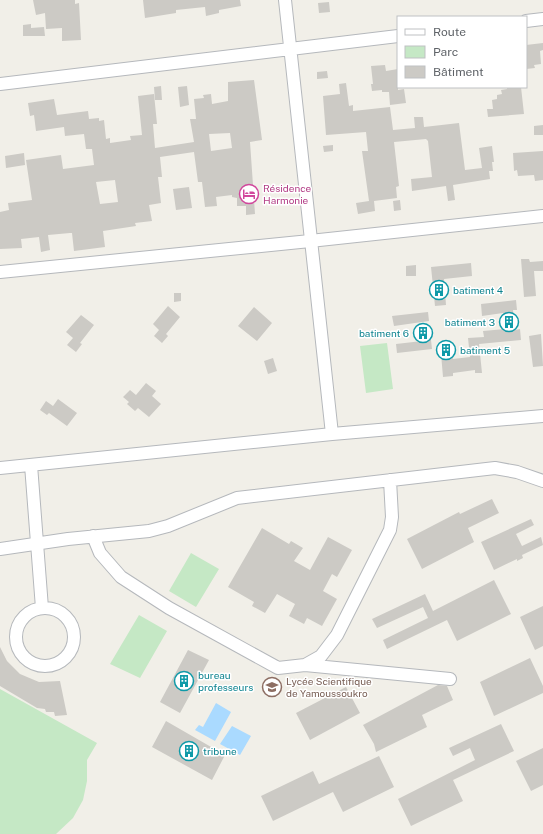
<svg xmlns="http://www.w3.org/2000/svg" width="543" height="834" font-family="'Public Sans',sans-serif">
<rect width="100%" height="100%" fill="#f1efe8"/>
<path fill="#c5e8c5" d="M387 343 393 389 366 393 360 346Z
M191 553 219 569 196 607 169 591Z
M139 615 167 631 140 678 110 664Z
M0 689 97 743 87 760V781L83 800 73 818 56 834H0Z"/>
<path fill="#aadaff" d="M216 703 231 712 215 741 195 730 199 725 203 727Z
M232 726 251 736 240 755 220 744Z"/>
<path fill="#cccac5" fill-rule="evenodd" d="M33 0H75V4L79 3 81 40 62 41V28L46 29 45 13 36 15Z
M143 0H240L241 6 219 10V13L206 16 205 7 176 10V13L145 18Z
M329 2 330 12 319 13 318 3Z
M31 24V28L44 27 45 36H23V25Z
M543 43V50L540 51 541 64 534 65 535 68 526 69V45Z
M385 65 386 71 398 69V90L404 89 406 103 390 105 389 92H382V90L372 91 371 84H373L371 66Z
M327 71 328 78 317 79V72Z
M254 80 262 140 250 142 255 214 246 215V206H237V198L232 197V195L216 197 217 206 205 207 202 182H198L194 152 160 157 162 177H158L161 203 149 205 152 221 135 223 136 226 103 231 105 247 74 251 72 233H70L48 235 50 250 41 252 39 237 21 239 22 248 0 249V212L9 210 8 203 32 200 26 160 61 155 63 169 94 165 92 149H86L84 134 65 136 64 127 36 131 34 115 30 116 28 103 54 99 57 115 88 111 89 119 99 118V121L104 120 106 139 110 138V143L131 140 130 136 142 135 138 96 154 94 157 124H153L155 148 194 142 190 119H196L194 99 204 98 203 95 211 94 212 104 228 101V82ZM230 133 232 148 211 151 209 134ZM115 180 118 202 100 204 96 182Z
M346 83 349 106 353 105V111L390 107 393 130 415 128 414 117H423L424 127 459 123 465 170 482 168 479 148 492 146 494 162H492L493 171H489L490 179 453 185 455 200 448 201 446 186 412 191 411 179 432 177 428 141 426 139 394 142 399 186 396 187 397 198 374 201 375 211 358 214 356 203 369 201 362 151H368L366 132 326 135 323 96 340 94 339 84Z
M161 86 162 100H155L154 87Z
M187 86 189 105 180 107 178 87Z
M507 87H521L524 114 488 117 487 109H493L492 100 497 99V95L502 94 501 90 507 89Z
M543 125V135H534V126Z
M333 145V151L324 152 323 146Z
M543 151V180L535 181 534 175 518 176 517 170 514 171 513 153Z
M24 153 25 165 6 168 5 156Z
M189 187 192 208 176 210 173 189Z
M400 200 401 210 394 211 393 201Z
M521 259H529L530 262 543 261V271H534L536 296 524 297Z
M471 263 472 276 444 279 446 305 435 306 431 267Z
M416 265V276H406V266Z
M174 293H181V301L174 302Z
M516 300 517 310H513L515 330 520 329 521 340 479 344 482 373H475V370L453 373V376L443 377 440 342 451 341 453 359 470 357 468 338 484 337 483 331 505 329 503 313 482 316 481 304Z
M168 306 180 317 166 334 168 336 162 343 154 336 159 330 153 324Z
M254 307 272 323 257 341 238 326Z
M428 312 429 321 394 326 392 316Z
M81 315 94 325 80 343 82 344 76 352 67 345 73 338 66 332Z
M541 334 543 366 533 367 529 336Z
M431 340 432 349 397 353 396 344Z
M273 358 277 371 268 374 264 361Z
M146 383 156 391 152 396 161 404 149 417 138 408 135 411 127 404 129 402 123 397 130 390 136 395Z
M58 399 77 413 67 426 49 413 47 415 40 410 46 401 53 406Z
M492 499 499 513 468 528 474 542 422 569 407 539 459 512 460 514Z
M531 519 534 525 516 534 522 546 541 537 543 545 522 555 523 558 517 561V559L494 570 481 542Z
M262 528 289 544 291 541 303 548 294 561 310 570 328 537 352 550 337 577 332 574 323 591 337 599 322 626 307 618 304 624 289 616 295 604 277 594 265 613 252 606 254 602 228 587Z
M494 580 511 614 457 641 447 620 387 649 383 640 428 618 423 607 377 628 372 619 425 594 433 611Z
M543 606V646L535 650 520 617Z
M0 647 7 661 20 674 39 682 60 681 67 715 55 716 54 712H46L45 709 37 708 0 686Z
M188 650 209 660 180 713 160 702Z
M530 658 543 686V693L494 716 480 682Z
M438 685 447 686 453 700 422 715 427 727 376 752 374 744 363 725Z
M346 687 360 713 310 740 296 713Z
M166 721 225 755 212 780 152 747Z
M501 724 514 751 453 780 463 801 411 826 398 799 475 760 470 748 453 756 449 748Z
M543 748V785L531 791 516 761Z
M379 756 394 787 343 812 333 792 273 821 261 796 313 771 319 784Z"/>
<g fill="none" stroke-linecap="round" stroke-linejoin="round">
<g stroke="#b5b8bc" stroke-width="14">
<path id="minor" d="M285 0 332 434
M526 21 543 19
M0 84 398 36
M0 272 310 241 543 216
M31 465 42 608
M0 468 332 434 543 416
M93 536 100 553 121 577 169 608 278 668 305 665 321 656 337 635 390 530 392 517 390 480
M0 549 68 539 149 531 168 526 237 498 495 468 517 472 543 481
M16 637a29 29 0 1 1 58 0a29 29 0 1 1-58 0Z
M305 665 450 679"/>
</g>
<use href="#minor" stroke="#fff" stroke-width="12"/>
</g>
<defs>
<g id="hotel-ring" transform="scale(1)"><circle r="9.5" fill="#fff" stroke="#d1479c" stroke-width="1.5"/><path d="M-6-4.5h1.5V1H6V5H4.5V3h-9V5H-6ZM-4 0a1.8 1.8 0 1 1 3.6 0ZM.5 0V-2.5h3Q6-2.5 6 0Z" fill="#d1479c"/></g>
<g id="building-ring" transform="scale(1)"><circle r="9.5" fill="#fff" stroke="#0f9aa8" stroke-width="1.5"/><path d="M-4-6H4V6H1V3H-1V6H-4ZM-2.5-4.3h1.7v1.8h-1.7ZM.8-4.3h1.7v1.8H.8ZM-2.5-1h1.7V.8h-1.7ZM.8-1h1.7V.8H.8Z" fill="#0f9aa8"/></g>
<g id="school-ring" transform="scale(1)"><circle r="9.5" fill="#fff" stroke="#8d6e63" stroke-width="1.5"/><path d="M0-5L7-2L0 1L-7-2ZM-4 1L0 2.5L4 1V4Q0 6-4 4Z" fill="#8d6e63"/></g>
</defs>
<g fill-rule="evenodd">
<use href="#hotel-ring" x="249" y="194"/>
<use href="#building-ring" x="439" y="290"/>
<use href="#building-ring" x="509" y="322"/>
<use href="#building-ring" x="423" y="333"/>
<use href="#building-ring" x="446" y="350"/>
<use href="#building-ring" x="184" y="681"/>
<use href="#school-ring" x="272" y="687"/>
<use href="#building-ring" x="189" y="751"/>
</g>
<g text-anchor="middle" stroke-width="3" stroke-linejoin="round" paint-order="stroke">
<g font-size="10" fill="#b23c85" stroke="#fff" text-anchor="start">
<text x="263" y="192">Résidence<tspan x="263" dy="12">Harmonie</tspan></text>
</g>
<g font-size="10" fill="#0d838f" stroke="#fff" text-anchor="start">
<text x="453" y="294">batiment 4</text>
<text x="495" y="326" text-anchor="end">batiment 3</text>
<text x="409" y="337" text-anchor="end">batiment 6</text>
<text x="460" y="354">batiment 5</text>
<text x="198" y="679">bureau<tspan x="198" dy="12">professeurs</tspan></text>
<text x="203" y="755">tribune</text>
</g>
<g font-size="10" fill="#785e54" stroke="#fff" text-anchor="start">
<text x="286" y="685">Lycée Scientifique<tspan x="286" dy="12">de Yamoussoukro</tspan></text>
</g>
</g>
<rect x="397" y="16" width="130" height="72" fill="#ffffff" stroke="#bfc1c3"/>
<rect x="405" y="29" width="20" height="6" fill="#ffffff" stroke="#bfc1c3"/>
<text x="433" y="36" font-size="12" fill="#5f6368">Route</text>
<rect x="405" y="46" width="20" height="12" fill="#c5e8c5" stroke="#bfc1c3"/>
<text x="433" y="56" font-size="12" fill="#5f6368">Parc</text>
<rect x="405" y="66" width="20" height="12" fill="#cccac5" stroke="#bfc1c3"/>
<text x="433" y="76" font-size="12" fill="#5f6368">Bâtiment</text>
</svg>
